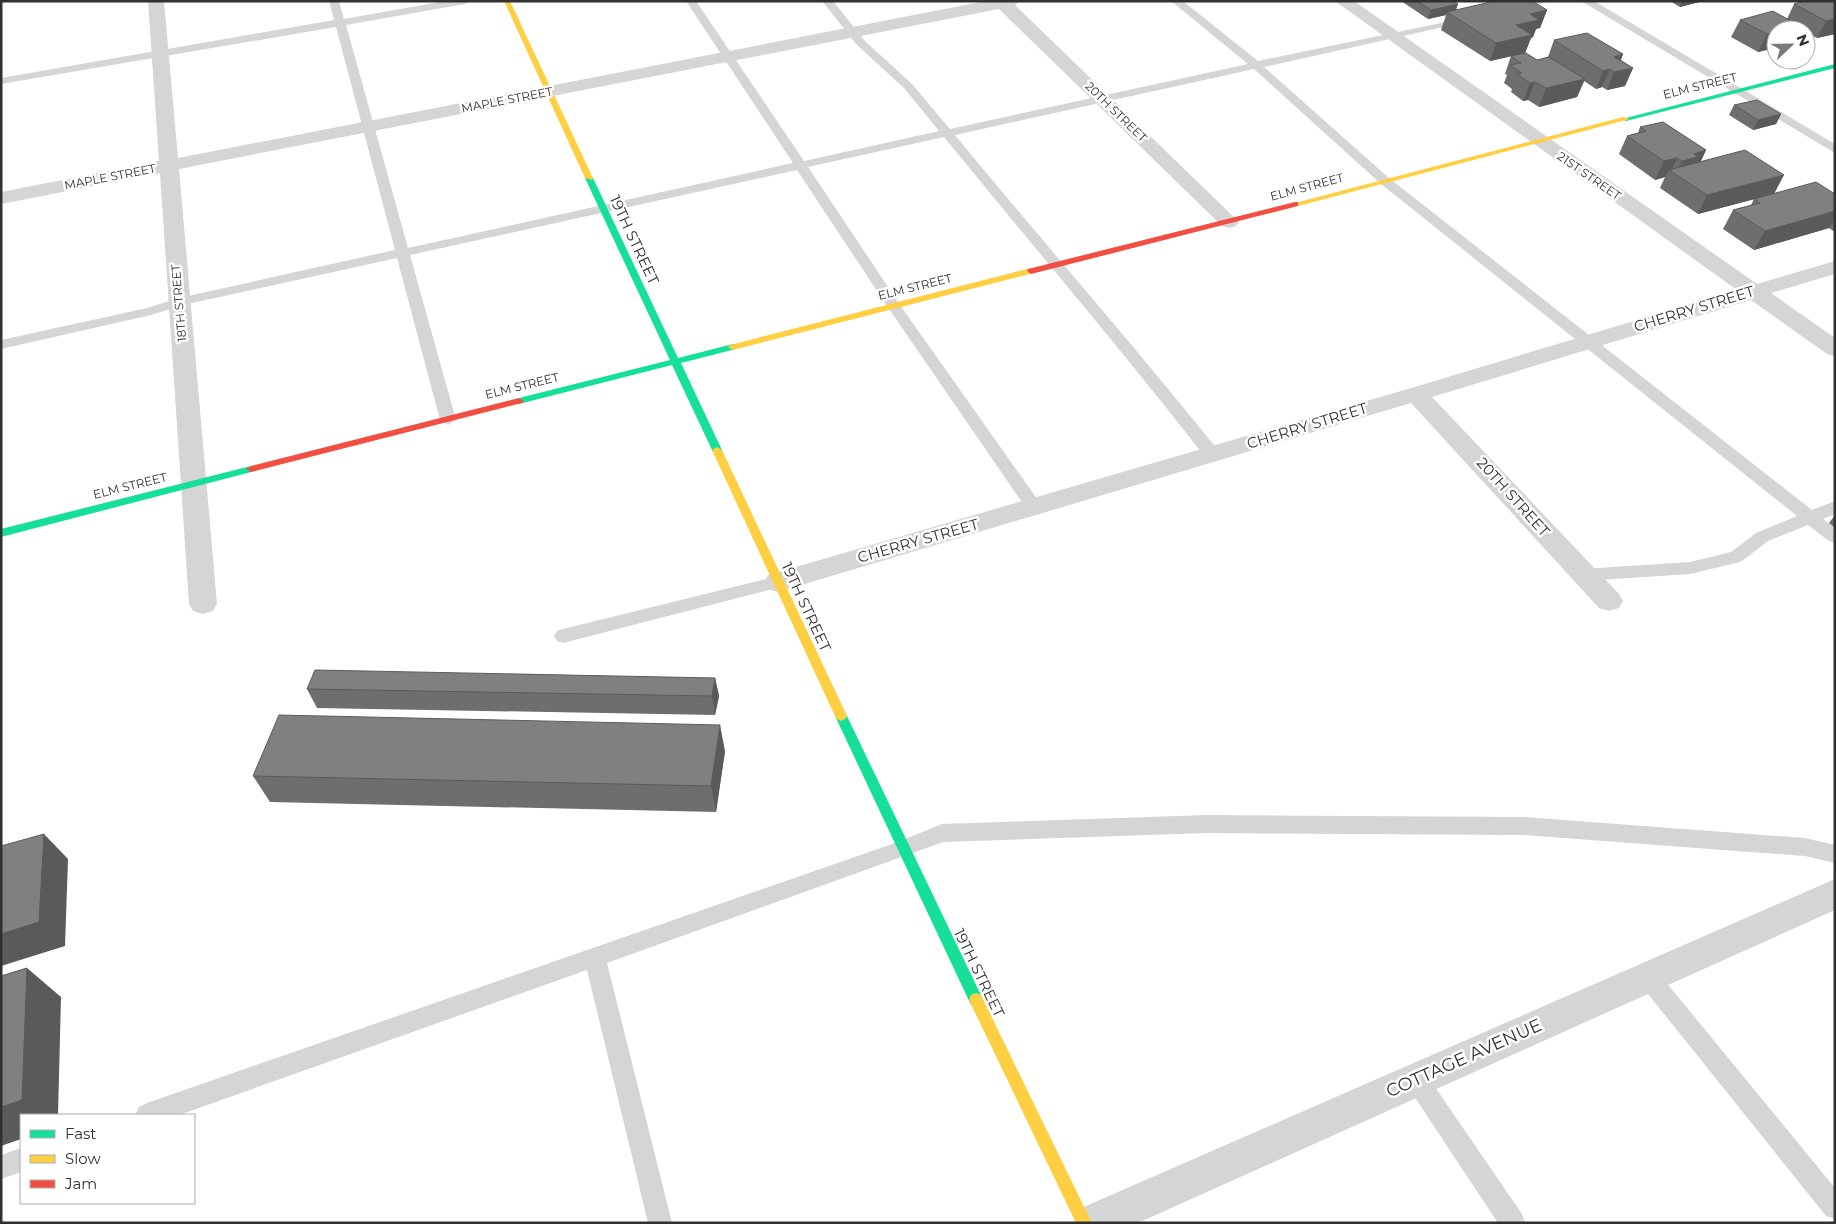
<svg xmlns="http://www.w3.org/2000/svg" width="1836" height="1224" font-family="Montserrat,sans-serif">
<rect width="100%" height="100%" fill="#fff"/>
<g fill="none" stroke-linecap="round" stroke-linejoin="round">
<path fill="#d5d5d5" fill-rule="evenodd" d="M329 1H339L344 19 445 1H470L465 4 346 25 408 248 793 163 686 1H696L804 161 939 131 904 88 857 45 822 1H833L865 41 912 84 950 129 1248 64 1171 1H1183L1258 61 1470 17 1471 19 1466 22 1264 67 1389 178 1812 510 1835 501V514L1823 519 1835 528V543L1829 541 1808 525 1768 541 1742 561 1736 563 1690 574 1583 581 1577 579 1574 575 1577 571 1583 569 1690 562 1731 552 1756 533 1797 516 1381 184 1254 69 955 135C1042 241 1132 343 1218 450L1220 454 1218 458H1206C1121 349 1031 244 944 137L808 167 900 305 1040 503 1042 507 1040 511H1028L887 306 797 170 410 255 456 420 448 425 440 420 397 258 183 305 151 315 1 349V340L147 308 179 298 395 250 336 27 1 84V78L334 20Z
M1530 1H1550L1514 11 1509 8Z
M1581 1H1594L1835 144V153Z
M778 576 784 578 787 582 784 586 563 643 557 641 554 636 557 631 563 629Z
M1207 815 1524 817 1805 838 1835 845V863L1805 856 1524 835 1207 833 943 842 607 963 672 1223H648L587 970 179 1115H135L139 1107 147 1103 898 842 942 824Z
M1648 967 1656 970 1835 1188V1219L1826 1216 1640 984 1637 977 1640 970Z
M1416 1068 1424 1071 1522 1214 1525 1223H1498L1408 1087 1405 1079 1408 1071Z
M21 1148V1172L1 1179V1155Z"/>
<path fill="#d5d5d5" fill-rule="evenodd" d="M148 1H164L178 158 986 1H1021L1015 5 1239 222 1236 226 1229 228 1222 226 999 9 179 169 217 604 213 611 203 614 193 611 189 604 160 173 1 204V192L159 161Z
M1335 1H1354L1757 284 1835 261V274L1771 293 1835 338V356L1827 354 1751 300 1432 397 1619 594 1623 601 1619 608 1609 611 1599 608 1411 403 778 592 768 589 765 582 768 575 1408 389 1737 290Z
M1835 879V910L1138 1223H1074L1079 1209Z"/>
<path fill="#16e098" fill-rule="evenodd" d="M1835 64V68L1626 121 1622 119Z
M586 176 593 178 678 358 733 344 738 347 736 349 681 363 722 450 721 452H713L712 450 672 365 519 404 514 401 519 398 670 360 585 178Z
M251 466 255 467 256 469 255 471 1 537V529Z
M841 711 845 713 847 716 981 995 983 1000 981 1005 976 1007 971 1005 835 716 837 713Z"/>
<path fill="#ffcf43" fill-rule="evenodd" d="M504 1H510L593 178 592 180 585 178Z
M1623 117 1630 119 1298 206 1291 204Z
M1031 268 1035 271 1034 273 733 350 728 347 730 345Z
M717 447 722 450 847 716 845 719 841 721 837 719 835 716 712 450Z
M976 993 981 995 1092 1223H1076L969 1000 971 995Z"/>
<path fill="#f24e42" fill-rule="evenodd" d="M1295 202H1298V206L1031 274 1027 271 1028 269Z
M519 398 524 401 522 403 251 472 246 469 251 466Z"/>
</g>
<path fill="#6e6e6e" d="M1401 1H1453L1456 10H1547L1540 28 1536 29 1533 37 1531 38 1525 53 1490 61 1441 30 1446 15 1428 19Z
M1670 1H1703L1680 7Z
M1835 2V34L1817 38 1806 33V30H1801L1799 29 1776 30V52L1772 53 1766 50 1758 52 1731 37 1740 20 1787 19 1794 4Z
M1554 40 1623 54 1621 60 1633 68 1625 86 1607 90 1602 87 1596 89 1584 81 1577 97 1539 107 1528 100 1523 101 1511 92 1512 89 1504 83 1507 75 1505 74 1511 56 1537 60 1548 57Z
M1734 105 1781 114 1776 124 1753 130 1729 115Z
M1640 127 1706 150 1701 161 1774 193 1835 194V232L1829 228 1754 250 1723 229 1733 210 1751 205 1754 199 1698 214 1660 188 1665 177 1655 180 1619 154 1627 136 1638 133Z
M1835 515V528L1829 523Z
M715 678 719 696 715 715 317 708 307 689Z
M725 751 716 812 270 802 253 776Z"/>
<path fill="#5a5a5a" d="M1682 1H1703L1680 7Z
M1458 4 1455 13 1447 12 1446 15 1428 19 1431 10Z
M1547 10 1540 28 1536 29 1533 37 1531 38 1525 53 1490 61 1496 43 1530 14Z
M1835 19V34L1817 38 1826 21Z
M1800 26 1798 30H1785Z
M1775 32 1766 50 1758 52 1767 34Z
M1776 45V52L1772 53Z
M1623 54 1616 72 1633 68 1625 86 1607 90 1614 72 1610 69 1602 87 1596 89 1603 71 1614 57Z
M1585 79 1577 97 1539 107 1546 88Z
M1535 82 1528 100 1523 101 1530 83Z
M1781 114 1776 124 1753 130 1758 120Z
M1706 150 1697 169 1675 174 1682 161 1694 154Z
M1677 158 1671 171 1669 170 1665 177 1655 180 1664 161Z
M1784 175 1774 194 1698 214 1707 195Z
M1835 211V219L1829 228 1754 250 1765 231Z
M715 678 719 696 715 715 712 696Z
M720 725 725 751 716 812 711 786Z
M44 834 68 859 65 946 1 966V934Z
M27 968 61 997 58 1115H21V1139L1 1146V1107Z"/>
<path fill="#808080" stroke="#5a5a5a" d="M1417 1H1453L1458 4 1431 10Z
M1495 1H1532L1547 10 1530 14 1539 20 1516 25 1532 35 1496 43 1447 12Z
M1805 1H1832L1835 2V19L1826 21 1794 4Z
M1773 11 1800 26 1785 30H1786H1776V33L1767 34 1740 20Z
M1587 33 1623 54 1614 57 1633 68 1614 72 1610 69 1603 71 1554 40Z
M1526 53 1537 60 1549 57 1585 79 1546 88 1535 82 1530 83 1517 74 1522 73 1510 65 1521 63 1511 56Z
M1757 100 1781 114 1758 120 1734 105Z
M1663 122 1706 150 1694 154 1698 157 1682 161 1677 158 1664 161 1627 136 1646 131 1640 127Z
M1745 150 1784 175 1707 195 1669 170Z
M1816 182 1835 194V211L1765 231 1733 210 1760 203 1754 199Z
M315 670 715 678 712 696 307 689Z
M279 715 720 725 711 786 253 776Z
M44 834 39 922 1 934V846Z
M27 968 22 1100 1 1107V976Z"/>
<g text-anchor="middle" stroke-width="5" stroke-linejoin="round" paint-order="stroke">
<g font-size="12" fill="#313131" stroke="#fff">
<text transform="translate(1700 86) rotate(-14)" y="4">ELM STREET</text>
<text transform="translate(507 100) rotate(-11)" y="4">MAPLE STREET</text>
<text transform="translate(1116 112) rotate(44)" y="4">20TH STREET</text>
<text transform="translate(1589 176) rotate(35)" y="4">21ST STREET</text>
<text transform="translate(110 177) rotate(-11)" y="4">MAPLE STREET</text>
<text transform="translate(1307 187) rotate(-15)" y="4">ELM STREET</text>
<text transform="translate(915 287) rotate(-14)" y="4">ELM STREET</text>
<text transform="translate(179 303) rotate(-95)" y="4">18TH STREET</text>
<text transform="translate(522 386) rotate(-14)" y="4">ELM STREET</text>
<text transform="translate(130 486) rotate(-14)" y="4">ELM STREET</text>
</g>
<g font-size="15" fill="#313131" stroke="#fff">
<text transform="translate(634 240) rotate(65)" y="5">19TH STREET</text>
<text transform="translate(1694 309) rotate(-17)" y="5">CHERRY STREET</text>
<text transform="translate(1307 426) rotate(-17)" y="5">CHERRY STREET</text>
<text transform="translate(1513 497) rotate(48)" y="5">20TH STREET</text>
<text transform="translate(918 541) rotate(-16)" y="5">CHERRY STREET</text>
<text transform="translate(806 607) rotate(65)" y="5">19TH STREET</text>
<text transform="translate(979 973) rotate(64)" y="5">19TH STREET</text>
</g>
<g font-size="18" fill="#313131" stroke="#fff">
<text transform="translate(1464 1058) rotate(-24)" y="6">COTTAGE AVENUE</text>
</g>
</g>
<rect width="1836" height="1224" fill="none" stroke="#313131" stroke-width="5"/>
<rect x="20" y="1114" width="175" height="90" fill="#ffffff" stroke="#adadad"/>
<rect x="30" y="1130" width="25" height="8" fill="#16e098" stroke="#adadad"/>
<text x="65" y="1139" font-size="15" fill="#313131">Fast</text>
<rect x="30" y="1155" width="25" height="8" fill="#ffcf43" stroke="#adadad"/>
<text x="65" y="1164" font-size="15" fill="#313131">Slow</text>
<rect x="30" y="1180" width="25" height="8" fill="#f24e42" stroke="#adadad"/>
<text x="65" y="1189" font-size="15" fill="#313131">Jam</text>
<g transform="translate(1791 45) rotate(68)"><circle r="24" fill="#ffffff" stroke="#adadad"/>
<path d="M0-4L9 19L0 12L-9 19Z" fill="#797979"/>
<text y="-8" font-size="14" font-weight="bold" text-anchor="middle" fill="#313131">N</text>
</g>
</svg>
